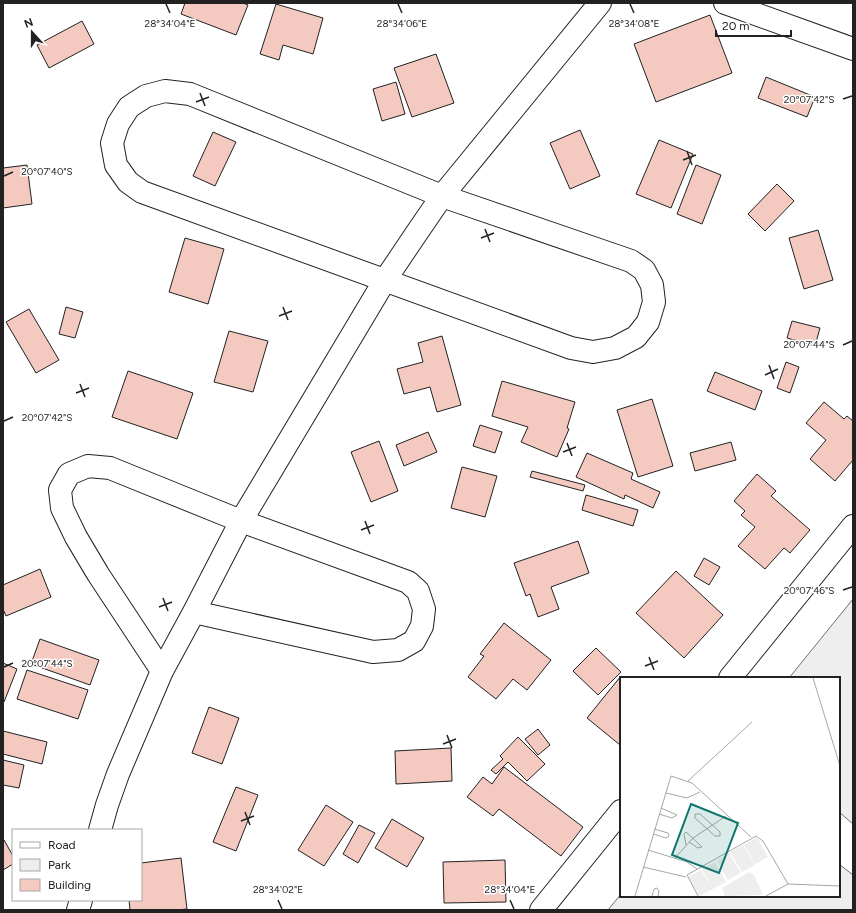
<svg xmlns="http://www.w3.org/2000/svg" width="856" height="913" font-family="Figtree,sans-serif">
<rect width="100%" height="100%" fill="#fff"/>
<path fill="#eee" stroke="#6f6f6f" d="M853 599V824L839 812V678H789Z
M839 864 853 875V910H608L621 894V896H839Z"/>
<path fill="#f3c9c0" stroke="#222" d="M185 3H243L248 5 236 35 181 14Z
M276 4 323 18 313 54 283 45 279 60 260 54Z
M710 15 732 73 656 102 634 44Z
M82 21 94 44 49 68 37 45Z
M436 54 454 103 412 117 394 68Z
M766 77 815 97 807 117 758 98Z
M396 82 405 114 382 121 373 89Z
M580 130 600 176 570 189 550 143Z
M213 132 236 142 215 186 193 176Z
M659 140 693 154 671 208 636 194Z
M27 165 32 204 3 208V168Z
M696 165 721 175 702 224 677 214Z
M777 184 794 201 765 231 748 214Z
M818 230 833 280 804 289 789 238Z
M185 238 224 249 208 304 169 292Z
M66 307 83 312 75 338 59 334Z
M29 309 59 360 36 373 6 322Z
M792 321 820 328 815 346 787 338Z
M229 331 268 341 253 392 214 382Z
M442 336 461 405 437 412 430 387 404 394 397 369 423 362 418 343Z
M786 362 799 367 790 393 777 388Z
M128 371 193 393 177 439 112 417Z
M715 372 762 391 755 410 707 391Z
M502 381 575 402 567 428 569 429 557 457 521 442 528 427 492 416Z
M652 399 673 466 638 477 617 410Z
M824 402 844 419 847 416 853 421V460L835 481 810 459 826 440 806 423Z
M480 425 502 432 495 453 473 446Z
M428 432 437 452 404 466 396 445Z
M379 441 398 491 371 502 351 452Z
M731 442 736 460 695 471 690 453Z
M587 453 633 473 631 479 660 492 653 508 625 495 624 499 576 477Z
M462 467 497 476 485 517 451 508Z
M532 471 585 485 583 491 530 477Z
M757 474 776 491 771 496 810 530 790 553 784 548 765 569 738 546 755 527 741 515 745 511 734 501Z
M586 495 638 510 633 526 582 510Z
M578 541 589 573 551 587 559 609 538 617 530 594 526 596 514 563Z
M704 558 720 567 709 585 694 576Z
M40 569 51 597 6 616 3 609V585Z
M676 571 723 615 684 658 636 613Z
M504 623 551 660 527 690 513 679 496 699 468 677 484 656 480 654Z
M40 639 99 660 90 685 31 664Z
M596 648 621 672 598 695 573 671Z
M3 663 17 669 4 702H3Z
M27 670 88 690 78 719 17 699Z
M621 676 624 678H621V743L620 745 587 718Z
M209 707 239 718 222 764 192 753Z
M538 729 550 745 538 755 525 739Z
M3 731 47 742 42 764 3 754Z
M518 737 545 764 527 781 508 762 496 774 491 770 503 759 500 756Z
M451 748 452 781 396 784 395 751Z
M3 760 24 765 19 788 3 785Z
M504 767 583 827 561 856 499 809 493 816 467 797 483 777 492 784Z
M236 787 258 795 236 851 213 842Z
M326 805 353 822 324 866 298 850Z
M392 819 424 838 407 867 375 848Z
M359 825 375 833 358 863 343 854Z
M4 840 13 856V864L3 870V841Z
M181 858 187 909 177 910H130L129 900H141V863Z
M505 860 506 902 444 903 443 862Z"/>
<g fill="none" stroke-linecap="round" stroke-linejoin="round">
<g stroke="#222" stroke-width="24">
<path id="minor" d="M725 3 853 49
M165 91 190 94 442 196 631 261 644 270 652 285 654 302 648 322 636 337 615 348 593 352 571 348 142 192 128 182 116 165 112 143 118 124 129 107 146 96Z
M162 671 98 574 76 537 62 508 60 490 69 474 88 466 110 468 241 521 408 582 418 591 424 609 422 626 414 641 398 650 373 652 194 612
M730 678 853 526
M100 830 107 805 118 774 162 671 194 612 241 521 385 280 416 234 442 196 600 3
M78 910 81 900
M541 910 621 811"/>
</g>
<use href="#minor" stroke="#fff" stroke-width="22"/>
</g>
<path fill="none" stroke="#222" stroke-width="1.5" d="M166 4 170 13M398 4 402 13M630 4 634 13M200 93 205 106M843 99 852 96M196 102 209 97M687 151 692 165M683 160 696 155M4 176 13 172M485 229 490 242M481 238 494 233M283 307 288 320M279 316 292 311M843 345 852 341M769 365 774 379M765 375 778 369M80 384 85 397M76 393 89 388M4 421 13 417M567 443 572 456M563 452 576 447M365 521 370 534M361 530 374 525M843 590 852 587M163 598 168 611M159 607 172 602M649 657 654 670M645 666 658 661M4 667 13 663M447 735 452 748M443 744 456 739M245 812 250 825M241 821 254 816M278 900 282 909M510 900 514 909"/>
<g transform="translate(620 677)">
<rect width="220" height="220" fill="#fff"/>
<path d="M137 160 148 180 135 187 124 168ZM123 168 135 188 122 195 110 175ZM109 176 121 196 108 203 97 184ZM95 185 106 205 93 212 82 192ZM81 193 93 212 79 219 68 200ZM129 195 134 198 143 218 105 219 102 211Z" fill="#eee"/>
<path fill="none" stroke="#a7a7a7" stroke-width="1" d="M193 1 220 89M68 104 132 45M46 116 67 121 80 115M39 137 52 141 57 138 41 131M75 137H80L100 155V159H95L75 141ZM33 157 46 161 49 159 48 156 34 152M66 168 64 157 66 155 82 170 78 171 69 165M28 173 67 185 77 192M55 181 73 161 106 139M23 190 66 200M15 219 51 99 72 106 131 160M32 219 34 212 37 211 39 214 38 219M78 219 67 198 136 159 143 164 168 207M146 219 168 207 220 209"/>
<path fill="#0f766e" fill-opacity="0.15" stroke="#0f766e" stroke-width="2" d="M71 127 118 146 99 196 52 178Z"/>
<rect width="220" height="220" fill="none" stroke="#222" stroke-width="2"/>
</g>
<g font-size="10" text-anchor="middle" fill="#222" stroke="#fff" stroke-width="3" stroke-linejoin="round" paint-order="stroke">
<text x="634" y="27">28°34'08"E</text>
<text x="170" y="27">28°34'04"E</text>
<text x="402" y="27">28°34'06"E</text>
<text x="809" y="103">20°07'42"S</text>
<text x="47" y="175">20°07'40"S</text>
<text x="809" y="348">20°07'44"S</text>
<text x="47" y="421">20°07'42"S</text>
<text x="809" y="594">20°07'46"S</text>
<text x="47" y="667">20°07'44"S</text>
<text x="278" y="893">28°34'02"E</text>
<text x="510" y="893">28°34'04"E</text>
</g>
<rect width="856" height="913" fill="none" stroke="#222222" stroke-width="8"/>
<rect x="12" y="829" width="130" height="72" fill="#ffffff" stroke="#a7a7a7"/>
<rect x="20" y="842" width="20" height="6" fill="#ffffff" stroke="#a7a7a7"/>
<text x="48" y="849" font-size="12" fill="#222222">Road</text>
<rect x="20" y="859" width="20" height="12" fill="#eeeeee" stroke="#a7a7a7"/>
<text x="48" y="869" font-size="12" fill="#222222">Park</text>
<rect x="20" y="879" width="20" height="12" fill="#f3c9c0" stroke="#a7a7a7"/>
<text x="48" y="889" font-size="12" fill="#222222">Building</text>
<g transform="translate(32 32) rotate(339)" stroke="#ffffff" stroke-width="3" paint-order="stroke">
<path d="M0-3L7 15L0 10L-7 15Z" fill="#222222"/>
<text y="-6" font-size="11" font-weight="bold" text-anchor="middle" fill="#222222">N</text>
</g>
<path d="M716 30v6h75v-6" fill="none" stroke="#222222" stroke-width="2"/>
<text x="722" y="30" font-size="12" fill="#222222" stroke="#ffffff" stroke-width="3" paint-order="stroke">20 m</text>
</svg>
